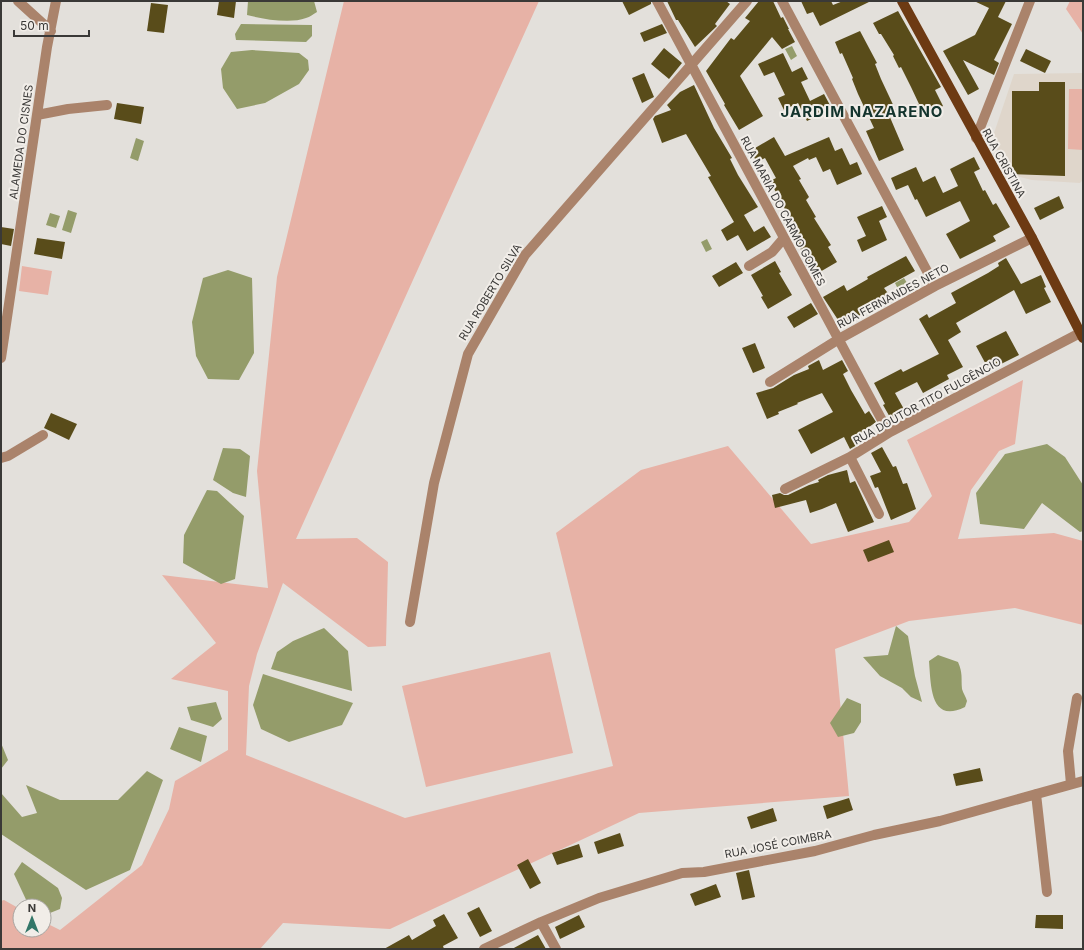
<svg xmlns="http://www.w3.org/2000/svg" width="1084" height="950" font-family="Inter,sans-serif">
<rect width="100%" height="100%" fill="#e3e0db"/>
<path fill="#dfd6cb" d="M1083 73V180L1080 183 1032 180 1004 173 993 136 1014 74Z"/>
<path fill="#e7b2a6" d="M344 1H539L296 539 357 538 388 562 386 646 368 647 283 583 257 654 249 686 246 755 405 818 613 766 556 533 641 470 728 446 811 544 909 522 932 496 907 440 1023 380 1015 444 999 451 971 490 958 539 1054 533 1083 541V625L1015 608 909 621 835 649 849 796 639 813 390 929 283 923 260 949H1V901L4 900 20 909V930H44V922L60 930 142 865 169 809 175 781 228 750V691L171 679 216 643 162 575 268 588 257 471 277 277Z
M1070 1H1083V34L1066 9Z
M1069 89H1083V150L1068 149Z
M22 266 52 271 48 295 19 291Z
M550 652 573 753 426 787 402 686Z"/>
<path fill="#949c6a" d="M248 1H314L317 12C313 14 310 17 306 18 290 24 263 19 247 15Z
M241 24 312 25V36L306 42 236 40 235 34Z
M792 46 797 56 791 60 785 49Z
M252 50 299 53 308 60 309 70 299 84 265 103 237 109 223 88 221 69 231 52Z
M136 138 144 141 138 161 130 158Z
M68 210 77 213 71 233 62 230Z
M50 213 60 216 56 228 46 225Z
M707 239 712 249 706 252 701 242Z
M228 270 252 278 254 353 239 380 208 379 196 356 192 322 203 278Z
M904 278 907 283 898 289 895 283Z
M1047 444 1065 457 1083 485V531L1080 532 1042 503 1024 529 980 524 976 493 1005 454Z
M223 448 240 449 250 456 246 497 233 493 213 480Z
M207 490 217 491 244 516 235 579 221 584 183 563 184 535Z
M896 626 908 636 915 676 922 702 911 697 902 688 880 676 863 657 888 655Z
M324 628 348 651 352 691 271 669 277 652 293 641Z
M938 655 958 662C963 674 961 677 962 689 963 693 966 697 967 701L965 707C930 724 931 686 929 661Z
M263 674 353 703 342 725 289 742 261 729 253 705Z
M847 698 861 704V722L854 733 838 737 830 723Z
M216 702 222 719 213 727 191 720 187 707Z
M179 727 207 736 201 762 170 749Z
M1 743 8 760 1 769Z
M147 771 163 780 130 870 86 890 1 834V793L22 817 37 813 26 785 60 800H118Z
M22 862 58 888 62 898 60 909 45 915 44 906H29L14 874Z"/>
<path fill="#594c1a" d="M219 1H236L234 18 217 15Z
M622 1H651V4L629 15Z
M667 1H726L730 4 715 24 717 26 695 47 678 20H676Z
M759 1H773L781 18 783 17 789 29H788L795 42 782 49 772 37 740 76 763 116 739 130 724 105 725 104 706 71 731 38 734 40 750 21 745 18Z
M801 1H831L833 5 843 1H871L820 26 813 12 807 14Z
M974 1H1006L998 17 1012 24 994 60 999 63 994 75 963 60 979 89 968 95 943 51 975 35 989 8Z
M151 3 168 5 164 33 147 31Z
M898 11 941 87 935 90 943 106 919 118 913 106 919 104 911 87 901 67 899 68 893 56 894 55 881 34H879L873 23Z
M662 24 667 33 644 42 640 33Z
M860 31 877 63 875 64 881 79 896 111 889 115 904 150 879 161 866 131 874 128 858 94 852 79 853 78 842 53 840 54 835 42Z
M664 48 682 63 669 79 651 64Z
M1026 49 1051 61 1045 73 1020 61Z
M783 53 792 72 802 67 808 79 801 82 810 101 824 94 832 109 807 121 798 103 784 110 778 98 785 95 774 72 764 76 758 64Z
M644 73 654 97 642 103 632 78Z
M1039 82H1065V176L1012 174V91H1039Z
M694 85 714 128 732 158 730 159 738 175 758 207 744 215 754 232 764 226 771 237 747 251 738 235 727 241 721 230 734 222 708 177 711 176 686 134 662 143 653 119 655 116 671 110 667 105 680 92Z
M117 103 144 107 141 124 114 119Z
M774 137 785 156 829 137 835 151 842 148 850 165 857 162 862 174 837 185 830 169 823 172 816 157 809 160 808 158 793 166 801 179 799 180 809 197 806 200 816 217 814 218 831 245 828 247 837 262 813 276 806 265 809 263 792 235 794 234 785 220 789 217 770 181 776 178 765 158 757 162 750 151Z
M974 157 980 169 974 172 983 191 985 190 993 205 996 203 1010 227 993 236 996 241 960 259 946 234 970 221 960 201 926 217 917 199 915 200 908 185 896 190 891 178 916 167 923 182 935 176 943 193 958 186 950 169Z
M1059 196 1064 208 1040 220 1034 208Z
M882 206 887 217 879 221 887 240 862 252 857 240 866 236 857 217Z
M1 227 14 229 11 246 1 244Z
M37 238 65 242 62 259 34 254Z
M906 256 915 271 884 288 890 296 879 302 881 305 872 310 871 309 862 314 842 326 823 297 844 285 847 291 868 279 867 277Z
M1006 258 1021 284 1041 275 1046 287 1044 288 1051 302 1026 314 1014 290 956 323 961 332 948 340 963 367 947 375 949 379 923 393 917 382 895 393 905 411 891 419 883 405 885 404 874 383 901 369 903 372 939 354 919 319 927 314 929 318 956 303 951 293 988 273 999 266 998 263Z
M775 261 781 272 779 273 792 295 768 309 761 297 763 296 751 275Z
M736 262 743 273 719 287 712 276Z
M811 303 818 314 794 328 787 317Z
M1006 331 1019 355 989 370 976 346Z
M755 343 765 368 753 373 742 348Z
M819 360 823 370 842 360 848 371 843 374 851 390 865 414 869 411 876 422 858 435 862 442 850 449 844 437 811 454 798 430 833 412 822 393 797 403 798 404 778 412 779 414 767 419 756 393 773 388 794 375 809 369 808 366Z
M51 413 77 424 69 440 44 428Z
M882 447 893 467 896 466 903 484 907 483 916 509 891 520 878 487 875 488 870 476 881 472 871 453Z
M847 470 850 483 855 481 874 522 848 532 836 503 822 509 810 513 806 500 775 508 772 495 780 493 784 495H788L809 485 819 482 818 480 828 475Z
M889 540 894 552 868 562 863 550Z
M980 768 983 781 956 786 953 774Z
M849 798 853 810 827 819 823 806Z
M773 808 777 821 751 829 747 817Z
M620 833 624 846 598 854 594 842Z
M579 844 583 857 557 865 552 853Z
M528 859 541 883 530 889 517 865Z
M749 870 755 897 742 900 736 873Z
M716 884 721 897 695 906 690 894Z
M479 907 492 931 480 937 467 913Z
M444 914 458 938 443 946 444 949H384L409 935 412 940 436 926 433 920Z
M579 915 585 927 560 939 555 927Z
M1036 915H1063V929L1035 928Z
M538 935 546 949H512Z"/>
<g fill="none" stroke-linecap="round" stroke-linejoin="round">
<path stroke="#aa836b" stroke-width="10" d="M18 1 51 31
M657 1 884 424 890 432
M782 1 935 286
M37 115 68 109 107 105
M976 138 1030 1
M749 266 772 252 784 238
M1 358 47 47 56 1
M770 382 839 339 935 286 1032 238
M850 457 879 514
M1 458 8 456 43 435
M785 489 850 457 890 432 1080 333
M410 622 434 483 468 354 525 255 747 1
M1071 784 1068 751 1077 698
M1036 794 1047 892
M541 922 556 949
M484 949 541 922 599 898 682 873 704 872 815 851 874 835 940 821 1083 781"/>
<path stroke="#6d3a13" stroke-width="10" d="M902 1 1032 238 1083 338"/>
</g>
<g text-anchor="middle" stroke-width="4" stroke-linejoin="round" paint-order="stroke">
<g font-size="11" fill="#3a3937" stroke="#f1ede8">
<text transform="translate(21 142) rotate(-82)" y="4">ALAMEDA DO CISNES</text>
<text transform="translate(1004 163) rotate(61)" y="4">RUA CRISTINA</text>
<text transform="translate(783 211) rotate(62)" y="4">RUA MARIA DO CARMO GOMES</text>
<text transform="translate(490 292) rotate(-59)" y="4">RUA ROBERTO SILVA</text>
<text transform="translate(893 296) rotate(-28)" y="4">RUA FERNANDES NETO</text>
<text transform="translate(927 401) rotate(-29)" y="4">RUA DOUTOR TITO FULGÊNCIO</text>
<text transform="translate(778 844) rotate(-11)" y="4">RUA JOSÉ COIMBRA</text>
</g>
<g font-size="15" font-weight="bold" letter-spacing="1" fill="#14342d" stroke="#f1ede8">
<text x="862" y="117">JARDIM NAZARENO</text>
</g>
</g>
<rect width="1084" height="950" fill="none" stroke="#3a3937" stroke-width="4"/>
<g transform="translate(32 918)"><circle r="19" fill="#f1ede8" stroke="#a8a5a1"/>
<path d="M0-3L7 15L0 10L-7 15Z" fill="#327668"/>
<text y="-6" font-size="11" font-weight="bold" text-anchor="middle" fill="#3a3937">N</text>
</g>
<path d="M14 30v6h75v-6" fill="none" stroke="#3a3937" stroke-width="2"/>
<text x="20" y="30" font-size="12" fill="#3a3937" stroke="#f1ede8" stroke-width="3" paint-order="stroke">50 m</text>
</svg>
